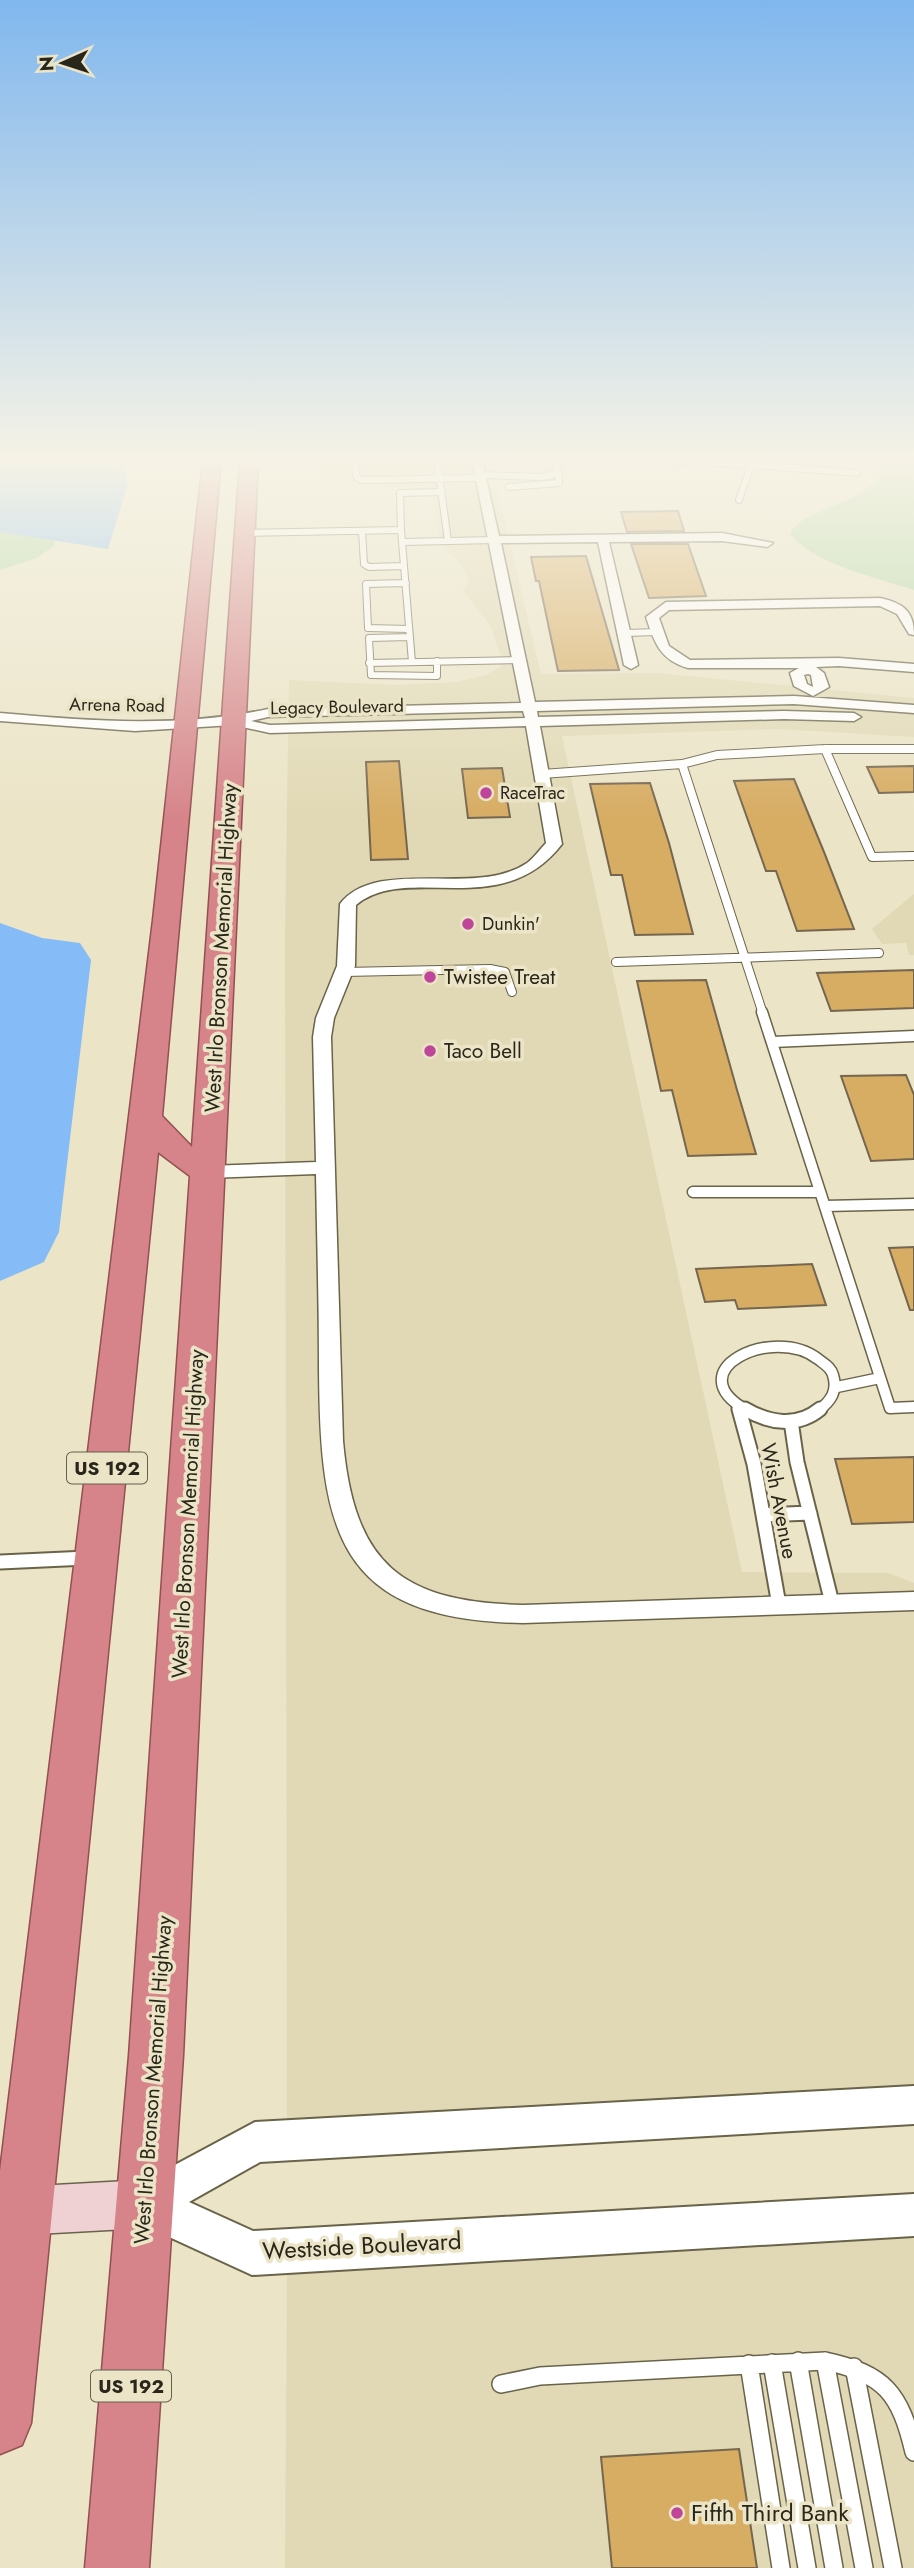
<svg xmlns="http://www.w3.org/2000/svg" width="914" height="2568" font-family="Jost,sans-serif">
<rect width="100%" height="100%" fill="#ebe4c7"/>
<path fill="#e1d9b5" d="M317 460H490L541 674 657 673 914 698V737L779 729 562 736 742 1572 888 1573 914 1583V2085L287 2120 285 934 289 680 396 685 457 682 486 675 500 667 502 660 490 625 463 591 469 580 460 563 444 547 437 531 431 487 330 486Z
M914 894V955H909L906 943 882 944 872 929Z
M914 2237V2568H285L287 2273Z"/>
<path fill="#aed6a2" d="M885 460H914V590C876 577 815 565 790 534 800 510 854 506 877 480 881 476 882 466 885 460Z
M0 532 54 539 55 545 37 558 0 570Z"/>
<path fill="#85bcf8" d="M0 460 126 461 127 487 108 549 0 532Z
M0 923 42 938 80 943 91 960 59 1232 44 1262 0 1281Z"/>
<path fill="#d7ac63" stroke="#75664f" stroke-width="2" d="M678 511 684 531 627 532 621 512Z
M631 544H688L706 596 649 598Z
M586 556 611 642 619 670 558 671 539 581H536L531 557Z
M399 761 408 859 371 860 366 762Z
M914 766V792L879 793 867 767Z
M502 768 510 817 468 818 462 769Z
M794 779 824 852 854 929 797 931 776 871H766L734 781Z
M650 783 669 843 693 934 635 935 622 875H611L590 784Z
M914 970V1008L831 1011 817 973Z
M706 980 737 1090 756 1154 688 1156 672 1090 661 1091 637 981Z
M906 1075 914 1095V1159L871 1161 841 1076Z
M914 1247V1310H910L889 1248Z
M812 1264 826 1305 738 1309 735 1300 705 1302 696 1269Z
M914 1457V1522L852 1524 835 1459Z
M739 2449 757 2568H612L601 2457Z"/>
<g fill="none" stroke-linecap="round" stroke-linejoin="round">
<g stroke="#696349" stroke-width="8">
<path id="service-far4" d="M355 460 356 476 361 480 481 478
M437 460 448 541
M662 460 751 465 753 460
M480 475 543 477 559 473 555 460
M509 487 559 483V473
M739 500 751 465 857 473
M401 530 412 662
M362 531 364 564 369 567 404 566
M244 533 401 530 400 493 442 492
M403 542 495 540
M406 583 366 584 368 628 409 629
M625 633 657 632
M410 637 369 638 371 675 437 676V661
M369 663 519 660"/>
</g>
<g stroke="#696349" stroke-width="10">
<path id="service-far3" d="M825 749 872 857 914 856
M682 764 763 1014
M542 774 682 764 717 755 825 749H913
M616 962 879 953
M344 972 490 969 505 972 512 992"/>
</g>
<g stroke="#696349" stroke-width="13">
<path id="service-far2" d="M762 1012 890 1408 914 1407
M772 1042 914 1036
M693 1192H820
M825 1206 914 1204
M837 1387 880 1378
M738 1406 739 1411
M748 1411C675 1371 773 1324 818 1359 824 1364 831 1367 833 1375 838 1391 831 1401 818 1411"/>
</g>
<g stroke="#696349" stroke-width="17">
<path id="service-far1" d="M739 1409 754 1464 779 1605
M745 1409C769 1423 797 1428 820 1409
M791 1421 797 1462 832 1603
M763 1515 810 1513
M0 1562 87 1558"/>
</g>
<g stroke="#696349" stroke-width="20">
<path id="service" d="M798 2361 834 2568
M825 2361 864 2568
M772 2363 807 2568
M749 2364 781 2568
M854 2367 893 2568
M501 2384 540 2376 825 2361C885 2374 900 2393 914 2452"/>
</g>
<g stroke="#696349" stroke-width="3">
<path id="minor" d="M472 460H482L499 536 722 533 773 543 767 547 722 541 609 542 638 665 631 669 624 665 598 542 501 543 535 702 794 696 914 705V713L794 704 537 711 538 717 784 711 854 713 861 717 854 721 784 719 540 726 562 844C501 923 408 862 356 905L355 966 334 1018 331 1037 343 1441C354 1564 401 1602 523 1605L914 1592V1610L523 1623C334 1620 320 1528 319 1366 319 1302 317 1238 316 1174L208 1178 198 1172 208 1166 316 1162 313 1037 316 1018 337 966 340 904C377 856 475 898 527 863 534 858 540 849 546 843L526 726 270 733 233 725 135 731 0 721V713C90 721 179 728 268 709L521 703ZM523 711 525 718 270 725 251 721 268 717Z
M880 598C903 603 914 611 914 635L909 634 897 614 880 606 669 610 659 618 669 646 690 660 839 658 914 664V672L839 666 816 667 824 673 829 687 813 696 794 686 790 673 799 668H688C660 660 654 642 646 617L666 602ZM808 674 811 675 813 687 807 684 804 675Z"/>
</g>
<g stroke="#696349" stroke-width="4">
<path id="tertiary" d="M914 2086V2124L260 2162 189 2202 253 2231 914 2194V2236L252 2275 130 2219 123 2204 130 2189 255 2122Z"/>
</g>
<g stroke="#696349" stroke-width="3">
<path id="secondary" d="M145 2180 162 2187 169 2204 162 2221 145 2228 0 2236V2188Z"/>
</g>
<g stroke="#935050" stroke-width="3">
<path id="trunk" d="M203 460H221L162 1116 192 1147 240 460H258L183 2056 149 2568H85L129 2056 190 1176 158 1152 31 2423 22 2445 0 2454V2171L153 920Z"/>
</g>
<use href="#service-far4" stroke="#fff" stroke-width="6"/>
<use href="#service-far3" stroke="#fff" stroke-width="8"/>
<use href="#service-far2" stroke="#fff" stroke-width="10"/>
<use href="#service-far1" stroke="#fff" stroke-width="13"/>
<use href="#service" stroke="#fff" stroke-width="17"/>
<use href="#minor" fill="#fff" fill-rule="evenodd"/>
<use href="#tertiary" fill="#fff" fill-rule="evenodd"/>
<use href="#secondary" fill="#f0d1d3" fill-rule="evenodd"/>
<use href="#trunk" fill="#d6848a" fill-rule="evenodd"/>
</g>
<linearGradient id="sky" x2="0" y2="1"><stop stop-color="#80b7ee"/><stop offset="0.56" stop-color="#f6f3e6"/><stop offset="1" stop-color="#f6f3e6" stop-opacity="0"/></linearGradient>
<rect width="914" height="819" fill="url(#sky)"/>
<g fill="#be4599" stroke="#ebe4c7" stroke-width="2.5">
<circle cx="486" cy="793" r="7"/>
<circle cx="468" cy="924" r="7"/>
<circle cx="430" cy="977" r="7"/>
<circle cx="430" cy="1051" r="7"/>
<circle cx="677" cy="2513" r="7"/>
</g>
<g text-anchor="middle" stroke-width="7" stroke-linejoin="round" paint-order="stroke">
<g font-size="18" fill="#29271b" stroke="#ebe4c7">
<text transform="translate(117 705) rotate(1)" y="6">Arrena Road</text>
<text transform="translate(337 707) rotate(-1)" y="6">Legacy Boulevard</text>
</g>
<g font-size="18" fill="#29271b" stroke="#ebe4c7" text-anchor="start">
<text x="500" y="799">RaceTrac</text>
<text x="482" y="930">Dunkin'</text>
</g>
<g fill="#ebe4c7" stroke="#63604f" stroke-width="2">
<rect x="67" y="1452.5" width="80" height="31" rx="5"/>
<rect x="91" y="2370.5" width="80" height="31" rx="5"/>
</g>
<g font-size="19" font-weight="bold" fill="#29271b">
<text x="107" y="1475">US 192</text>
<text x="131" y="2393">US 192</text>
</g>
<g font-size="21" fill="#29271b" stroke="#ebe4c7">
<text transform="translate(221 948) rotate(-87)" y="7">West Irlo Bronson Memorial Highway</text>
<text transform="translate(779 1501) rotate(79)" y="7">Wish Avenue</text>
<text transform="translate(188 1514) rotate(-87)" y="7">West Irlo Bronson Memorial Highway</text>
<text transform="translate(153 2080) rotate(-86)" y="7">West Irlo Bronson Memorial Highway</text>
</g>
<g font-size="21" fill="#29271b" stroke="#ebe4c7" text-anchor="start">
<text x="444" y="984">Twistee Treat</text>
<text x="444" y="1058">Taco Bell</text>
</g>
<g font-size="24" fill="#29271b" stroke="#ebe4c7">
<text transform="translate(362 2246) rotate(-3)" y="8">Westside Boulevard</text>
</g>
<g font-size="24" fill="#29271b" stroke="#ebe4c7" text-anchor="start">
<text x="691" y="2521">Fifth Third Bank</text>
</g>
</g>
<g transform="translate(63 63) rotate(267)" stroke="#ebe4c7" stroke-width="5" paint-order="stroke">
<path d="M0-5L12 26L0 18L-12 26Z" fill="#29271b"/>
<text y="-10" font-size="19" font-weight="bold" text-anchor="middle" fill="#29271b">N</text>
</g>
</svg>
